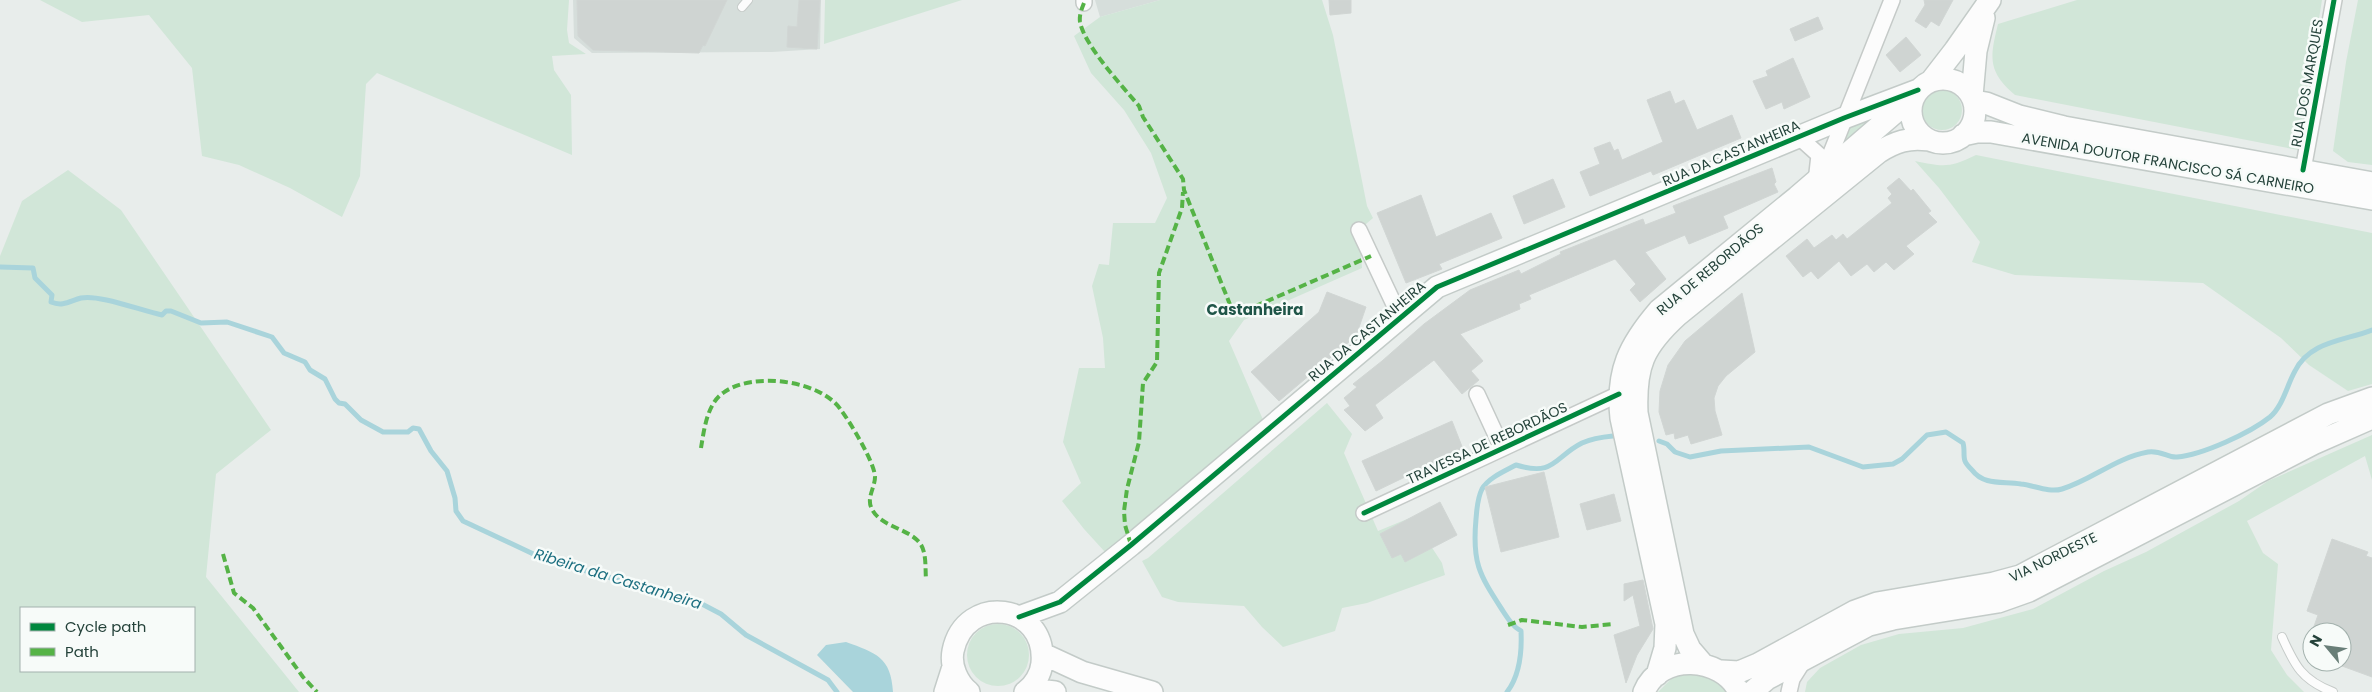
<svg xmlns="http://www.w3.org/2000/svg" width="2372" height="692" font-family="Poppins,sans-serif">
<rect width="100%" height="100%" fill="#e8edeb"/>
<path fill="#d6dedb" d="M573 0H821L820 49 772 52 592 53 574 38Z
M1095 0H1160L1100 17Z"/>
<path fill="#d1e6d8" fill-rule="evenodd" d="M40 0H569L567 30 569 43 586 54 552 56 554 70 571 95 572 155 377 73 366 84 360 176 342 217 290 188 239 165 202 156 192 68 149 15 82 22Z
M825 0H962L824 44Z
M1160 0H1322L1333 35 1367 206 1373 218 1359 230 1362 268 1244 320 1229 341 1264 422 1105 552 1084 529 1062 501 1081 483 1063 442 1079 368H1105L1103 338 1092 286 1099 264 1109 265 1113 223H1155L1167 198 1151 153 1124 110 1091 73 1074 36 1100 17Z
M2077 0H2322L2298 150 2015 95C1987 71 1990 57 1998 24Z
M2358 0H2372V165L2348 162 2333 151 2346 62Z
M1922 110a20 20 0 1 1 40 0a20 20 0 1 1-40 0Z
M1870 117 1872 119 1841 147 1844 128Z
M1976 155 2372 233V384L2348 391 2309 365 2281 338 2203 283 2015 275 1972 262 1980 242 1939 188 1915 161C1944 167 1949 168 1976 155Z
M68 170 121 210 271 430 216 474 206 577 299 692H0V256L22 201ZM21 608H194V671H21Z
M1327 403 1352 434 1344 453 1378 531 1412 517 1442 563 1445 575 1367 603 1342 608 1335 631 1283 647 1262 627 1244 606 1178 602 1162 597 1142 561 1148 558Z
M2372 435V480L2365 456 2247 521 2263 553 2278 564 2271 650 2287 675 2304 692H1805L1807 682 1820 668 1861 645 1899 634 1963 628 2033 609 2104 571 2146 552 2239 501 2268 481Z
M967 655a31 31 0 1 1 62 0a31 31 0 1 1-62 0Z
M1686 674C1705 674 1714 679 1728 692H1658L1672 678Z"/>
<path fill="#a9d4db" d="M846 642C876 653 891 657 893 692H853L817 655 826 645Z"/>
<g fill="none" stroke-linecap="round" stroke-linejoin="round">
<path stroke="#a9d4db" stroke-width="5" d="M0 267 33 268 35 278 52 295 51 302C63 307 70 301 81 298 99 294 142 311 162 315L166 311H171L201 323 227 322 272 337 284 353 305 362 310 370 325 379 335 399 339 403 345 404 361 420 383 432H408L413 428 419 429 431 451 447 471 455 498 456 511 463 521 544 559 700 603 721 614 746 635 828 680 837 692
M1659 441 1667 444 1675 452 1690 457 1721 451 1809 447 1863 467 1893 464 1902 459 1927 435 1946 432 1963 443C1965 449 1963 456 1965 461 1966 464 1970 468 1972 470 1984 486 2003 481 2021 484 2033 485 2049 493 2062 489 2092 480 2115 458 2148 452 2161 450 2168 458 2177 457 2202 455 2250 433 2270 417 2283 406 2287 385 2295 371 2310 341 2344 341 2372 330
M1507 692C1520 675 1522 652 1521 631 1512 626 1507 617 1501 608 1479 574 1472 562 1476 519 1477 509 1477 499 1482 489 1488 478 1505 471 1516 465 1555 477 1554 457 1582 443 1593 438 1602 437 1613 436"/>
</g>
<path fill="#cfd4d2" stroke="#d1d6d4" d="M577 0H727L705 46 703 45 699 53 593 50 578 36Z
M799 0H820L817 49 787 47 788 26 797 27Z
M1329 0H1351V13L1330 15Z
M1924 0H1953L1939 26 1931 21 1926 28 1915 21 1925 5Z
M1818 17 1823 29 1795 41 1790 29Z
M1906 37 1921 55 1900 72 1886 55Z
M1793 58 1810 97 1784 109 1782 102 1766 109 1753 81 1768 76 1766 71Z
M1670 91 1675 104 1684 100 1697 130 1732 115 1741 138 1653 175 1651 171 1590 196 1580 172 1600 164 1594 148 1610 142 1614 151 1618 149 1622 160 1663 142 1647 100Z
M1772 168 1776 182 1774 184 1778 192 1723 216 1728 228 1689 244 1685 235 1645 252 1666 279 1640 302 1630 290 1636 284 1615 259 1529 295 1531 299 1519 304 1520 309 1460 334 1483 361 1471 371 1479 380 1462 394 1434 360 1375 405 1383 418 1365 431 1344 410 1350 406 1344 398 1357 387 1353 384 1382 361 1424 324 1470 290 1519 270 1521 274 1561 254 1560 252 1643 219 1645 225 1676 213 1673 206Z
M1899 178 1911 191 1913 189 1931 211 1928 213 1937 222 1906 246 1914 254 1894 270 1886 262 1874 272 1867 264 1851 276 1839 261 1818 279 1811 271 1803 277 1786 256 1807 239 1814 248 1832 235 1836 240 1843 234 1847 239 1892 203 1888 198 1892 194 1887 188Z
M1553 179 1565 207 1524 224 1513 196Z
M1421 195 1436 237 1491 213 1502 238 1439 264 1442 269 1406 283 1377 213Z
M1327 292 1366 307 1356 336 1279 401 1251 372 1319 312Z
M1742 293 1755 352 1726 376 1718 386 1714 398 1715 411 1722 435 1691 444 1688 435 1675 439 1674 433 1666 435 1659 412 1660 391 1668 365 1685 341Z
M1452 421 1463 449 1376 491 1362 461Z
M1544 472 1559 537 1501 552 1485 487Z
M1614 494 1621 521 1587 530 1580 504Z
M1440 502 1457 535 1405 562 1401 554 1392 558 1380 534Z
M2332 539 2368 552 2366 556 2372 558V677L2342 666V632H2312L2318 615 2307 611Z
M1643 580 1653 629 1637 655 1626 683 1614 635 1640 626 1633 595 1624 601V584Z"/>
<g fill="none" stroke-linecap="round" stroke-linejoin="round">
<g stroke="#c5cac8" stroke-width="10">
<path id="lane" d="M742 7 748 0
M2282 637C2295 666 2302 680 2333 692"/>
</g>
<g stroke="#c5cac8" stroke-width="18">
<path id="street" d="M1084 0V3
M1799 137 1819 155 1817 173
M2303 170 2334 0
M1823 173 1892 0
M1359 230 1400 317
M1477 394 1502 448
M1364 513 1619 394
M1789 692 1792 679 1804 660"/>
</g>
<g stroke="#c3cbc8" stroke-width="24">
<path id="secondary" d="M1911 111a32 32 0 1 1 64 0a32 32 0 1 1-64 0Z
M1931 81 1955 50 1990 0
M1972 96 1976 51 1984 18
M1974 101 1986 103 2019 116 2064 127 2372 183
M1963 135 1977 132H1991L2372 199
M1019 617 1060 602 1131 545 1437 287 1844 118 1918 90
M1043 654 1082 672 1152 692
M1702 663 1690 649 1683 634 1637 413C1635 366 1643 347 1678 315L1879 152C1895 142 1909 137 1928 140
M1721 671 1739 672 1758 664 1855 611 1877 603 1994 583 2020 576 2328 414 2372 398
M1657 675 1665 648 1666 624 1621 418C1616 371 1629 345 1659 310L1797 197 1912 98
M1029 689 1055 692
M945 692 953 667
M969 692C958 683 950 666 953 651 965 592 1047 603 1042 663 1041 674 1034 686 1025 692
M1644 692C1660 652 1722 656 1739 692
M1752 692 1767 679 1869 625 1893 619 1998 602 2029 591 2313 444 2372 418"/>
</g>
<use href="#lane" stroke="#fcfcfc" stroke-width="8"/>
<use href="#street" stroke="#fcfcfc" stroke-width="15"/>
<use href="#secondary" stroke="#fcfcfc" stroke-width="21"/>
<path stroke="#55b346" stroke-width="4" stroke-dasharray="8 4" stroke-linecap="butt" d="M1084 3C1082 8 1079 15 1080 22 1084 45 1123 87 1139 106L1143 117 1183 179 1184 190 1231 307 1242 312 1371 256
M701 448C704 430 707 404 723 393 752 371 821 380 841 410 850 422 875 463 875 477 875 487 867 497 871 507 878 526 907 528 919 542 927 551 925 568 926 579
M1131 545 1125 525 1124 511 1127 489 1139 442 1143 383 1157 362 1159 273 1182 208 1183 192
M223 554 234 593 253 608 303 677 317 692
M1508 625 1522 620 1582 627 1614 624"/>
<g stroke="#f7fbf9" stroke-width="8">
<path id="cycleway" d="M2303 170 2334 0
M1364 513 1619 394
M1019 617 1060 602 1131 545 1437 287 1844 118 1918 90"/>
</g>
<use href="#cycleway" stroke="#00873e" stroke-width="5"/>
</g>
<g text-anchor="middle" stroke-width="5" stroke-linejoin="round" paint-order="stroke">
<g font-size="14" fill="#24423a" stroke="#f7fbf9">
<text transform="translate(2307 83) rotate(-80)" y="5">RUA DOS MARQUES</text>
<text transform="translate(1731 153) rotate(-23)" y="5">RUA DA CASTANHEIRA</text>
<text transform="translate(2168 163) rotate(10)" y="5">AVENIDA DOUTOR FRANCISCO SÁ CARNEIRO</text>
<text transform="translate(1710 269) rotate(-40)" y="5">RUA DE REBORDÃOS</text>
<text transform="translate(1367 331) rotate(-40)" y="5">RUA DA CASTANHEIRA</text>
<text transform="translate(1487 443) rotate(-25)" y="5">TRAVESSA DE REBORDÃOS</text>
<text transform="translate(2053 557) rotate(-26)" y="5">VIA NORDESTE</text>
</g>
<g font-size="15" font-weight="bold" fill="#1f5548" stroke="#f7fbf9">
<text x="1255" y="315">Castanheira</text>
</g>
<g font-size="15" font-style="italic" fill="#1c6f80" stroke="#f7fbf9">
<text transform="translate(618 579) rotate(17)" y="5">Ribeira da Castanheira</text>
</g>
</g>
<rect x="20" y="607" width="175" height="65" fill="#f7fbf9" stroke="#a3b1ad"/>
<rect x="30" y="623" width="25" height="8" fill="#00873e" stroke="#a3b1ad"/>
<text x="65" y="632" font-size="15" fill="#24423a">Cycle path</text>
<rect x="30" y="648" width="25" height="8" fill="#55b346" stroke="#a3b1ad"/>
<text x="65" y="657" font-size="15" fill="#24423a">Path</text>
<g transform="translate(2327 647) rotate(299)"><circle r="24" fill="#f7fbf9" stroke="#a3b1ad"/>
<path d="M0-4L9 19L0 12L-9 19Z" fill="#697e78"/>
<text y="-8" font-size="14" font-weight="bold" text-anchor="middle" fill="#24423a">N</text>
</g>
</svg>
